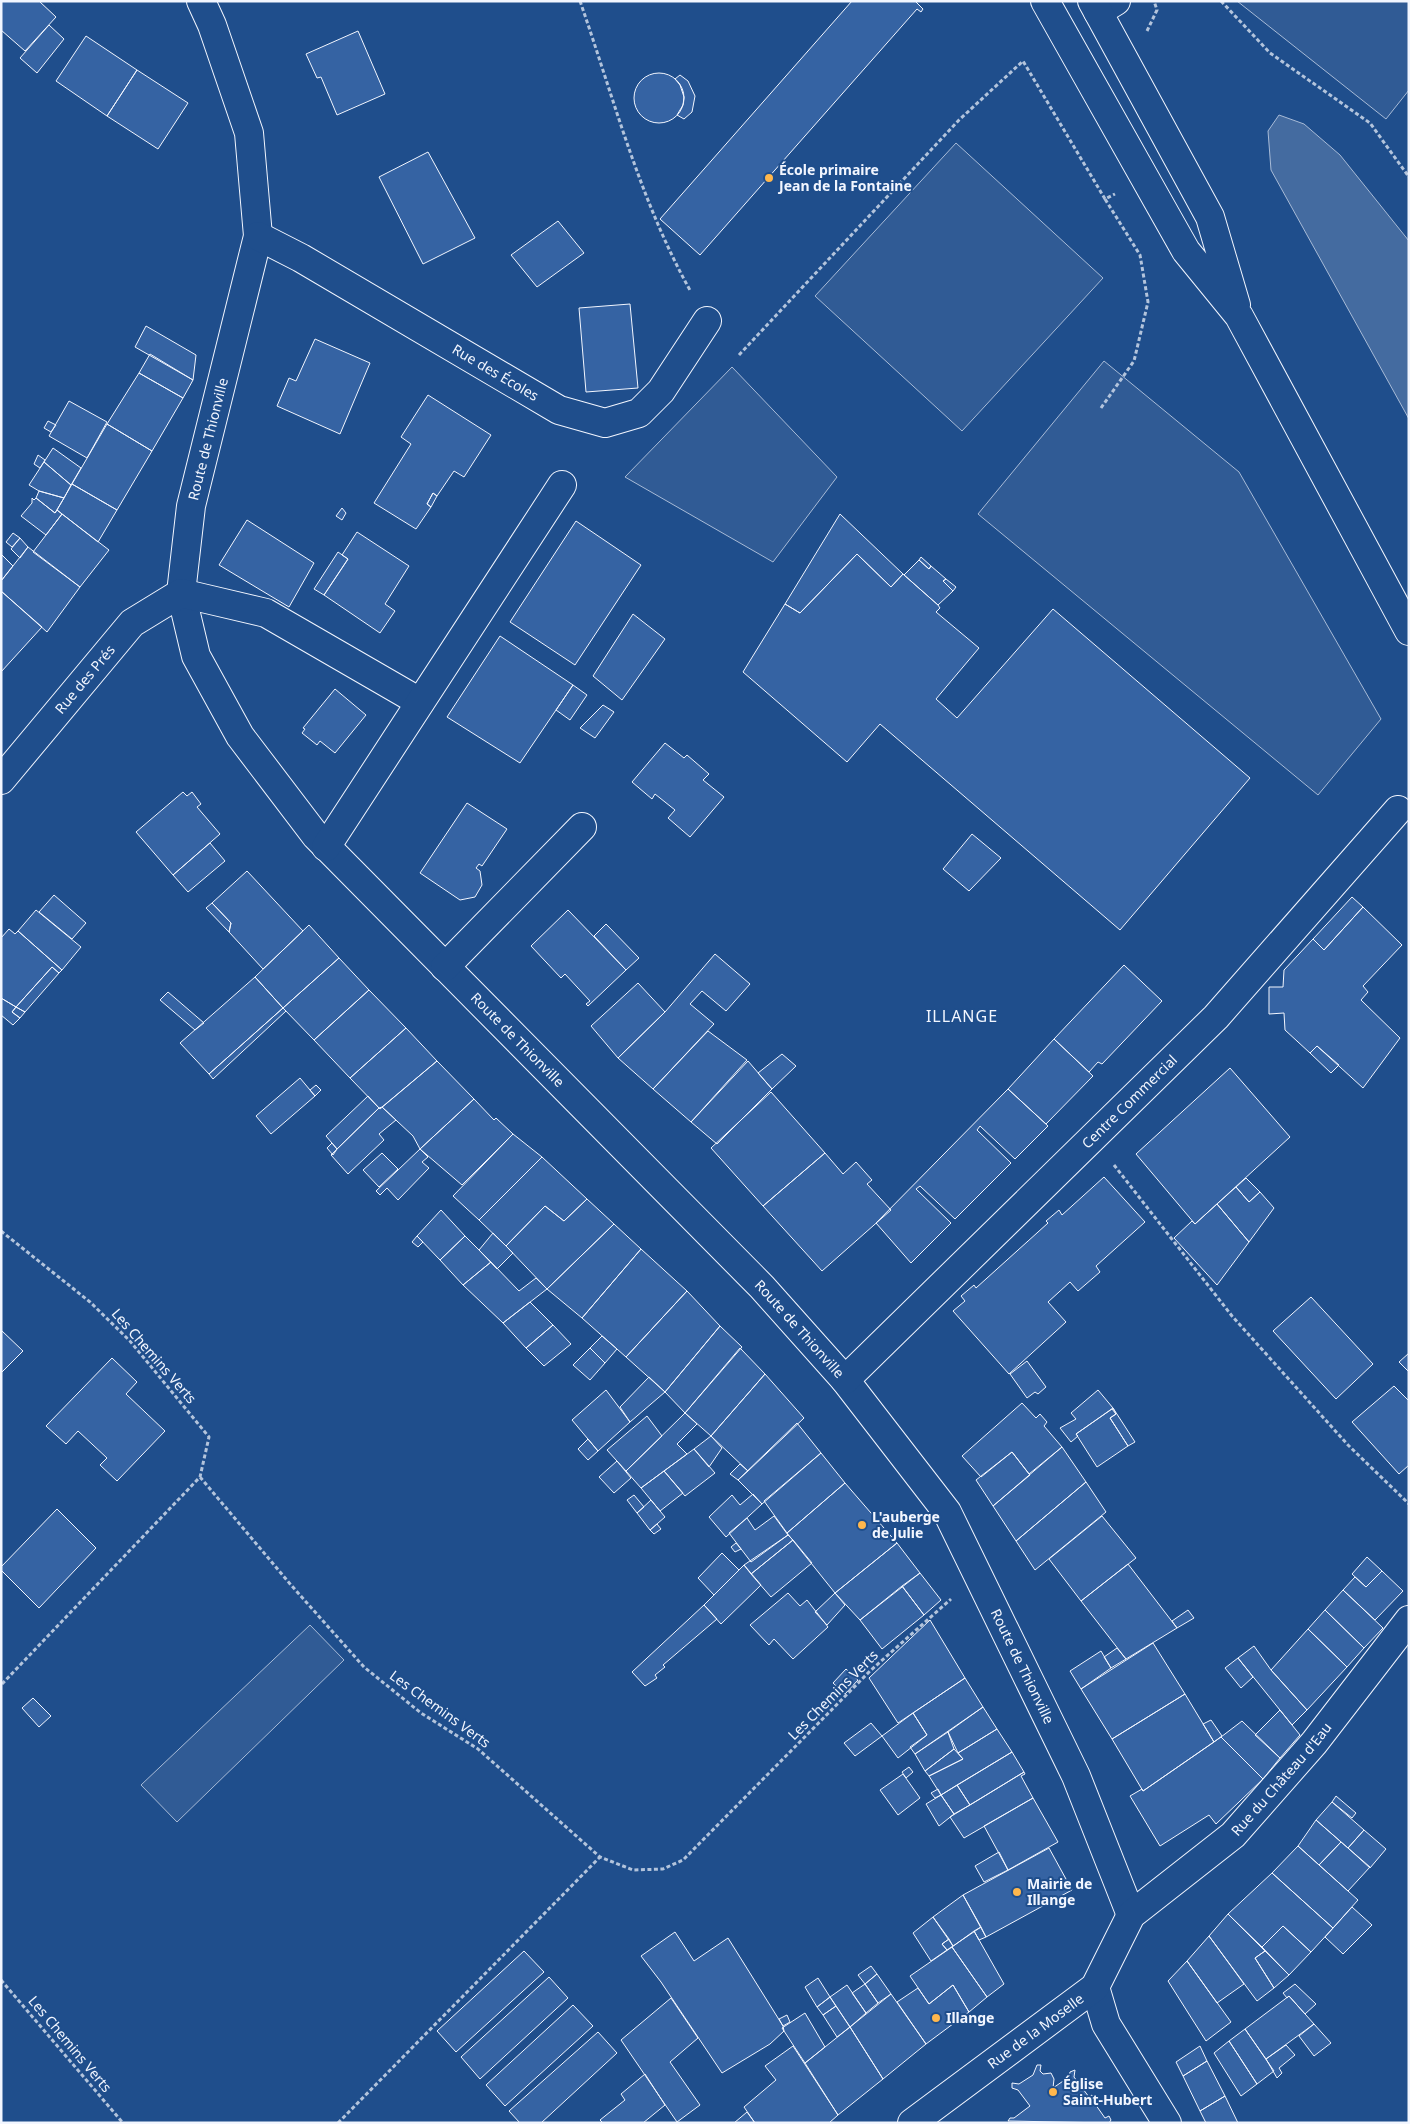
<svg xmlns="http://www.w3.org/2000/svg" width="1410" height="2124" font-family="'Noto Sans',sans-serif">
<rect width="100%" height="100%" fill="#1f4e8c"/>
<path fill="#305b95" stroke="#a8bbd7" d="M1237 1H1409V90L1386 119Z
M956 143 1103 278 962 431 815 296Z
M1104 361 1239 472 1381 719 1318 795 978 514Z
M732 367 837 477 773 562 625 477Z
M310 1625 344 1660 177 1822 141 1785Z"/>
<path fill="#446ba0" stroke="#a8bbd7" d="M1279 115 1304 124 1340 155 1409 241V419L1271 170 1268 131Z"/>
<path fill="#3563a3" stroke="#f2f6ff" d="M1 1H39L56 17 25 51 1 30Z
M852 1H915L923 9 921 12 917 9 700 255 660 219Z
M49 25 64 39 37 73 20 58Z
M358 31 385 94 337 115 321 77 317 78 306 54Z
M86 36 137 70 107 116 56 81Z
M137 70 188 103 158 149 107 116Z
M634 98a25 25 0 1 1 50 0a25 25 0 1 1-50 0Z
M680 75 688 81 695 96 692 112 684 119 677 115 683 105 684 97 680 85 675 79Z
M428 152 475 238 423 264 379 177Z
M558 221 584 253 537 287 511 255Z
M630 304 638 388 586 392 579 308Z
M146 326 196 355 193 380 135 347Z
M315 339 370 363 340 434 277 406 289 378 296 381Z
M150 354 193 380 183 398 139 373Z
M139 373 183 398 152 451 107 424Z
M428 395 491 435 464 477 454 471 437 496 433 493 427 504 431 507 416 529 374 503 411 444 401 437Z
M69 401 107 422 87 458 49 436Z
M48 421 56 425 51 432 44 428Z
M107 424 152 451 117 510 72 484Z
M53 448 81 468 71 485 44 462Z
M38 455 45 460 40 468 34 464Z
M44 462 71 485 64 498 39 491 29 485Z
M72 484 117 510 98 542 57 510Z
M39 491 64 498 55 513 36 498Z
M433 493 437 496 431 507 427 504Z
M32 498 34 500 36 498 55 513 57 510 62 514 46 535 21 516 32 503Z
M342 508 346 513 342 520 336 516Z
M62 514 109 550 80 587 33 552Z
M840 514 903 574 891 587 857 554 800 613 785 604Z
M247 520 314 563 289 607 219 565Z
M576 521 641 565 575 665 510 622Z
M357 532 409 566 385 604 395 611 380 633 324 595 348 559 342 555Z
M13 533 20 538 12 547 6 542Z
M20 538 28 547 20 558 11 549Z
M28 547 80 587 47 632 1 591V581Z
M338 552 348 559 324 595 314 589Z
M1 554 13 566 1 581Z
M857 554 891 587 903 574 938 605 940 608 936 612 979 648 936 699 957 718 1053 609 1250 778 1120 930 880 724 847 762 743 672 785 604 800 613Z
M921 557 931 566 929 569 919 560Z
M919 560 929 569 931 566 946 579 943 581 953 591 938 605 904 575Z
M946 579 956 587 953 591 943 581Z
M1 591 42 627 1 672Z
M633 614 665 639 622 700 593 676Z
M500 636 573 685 520 763 447 717Z
M573 685 587 695 570 720 556 710Z
M335 689 366 715 335 753 320 741 317 745 302 733 305 729 303 728Z
M603 705 614 712 595 738 580 728Z
M665 743 684 758 687 755 709 774 703 780 724 797 690 837 668 818 675 810 655 794 652 799 632 782Z
M183 792 187 796 192 792 201 804 197 807 220 834 173 875 136 832Z
M467 803 507 829 482 866 479 864 476 868 480 871 482 885 475 897 460 900 420 873Z
M972 834 1001 858 969 891 943 869Z
M210 843 225 861 188 892 173 875Z
M247 871 303 931 263 969 229 932 231 923 212 903Z
M54 895 86 923 72 939 39 912Z
M1352 897 1363 907 1324 950 1313 939Z
M212 903 231 923 229 932 206 908Z
M1363 907 1402 945 1363 986 1368 992 1361 1000 1400 1038 1363 1088 1317 1046 1310 1053 1285 1030 1284 1013 1269 1014V987H1283L1284 970 1313 939 1324 950Z
M36 910 81 947 62 970 18 931Z
M568 910 626 970 588 1006 586 1004 590 1001 565 974 561 978 531 946Z
M606 924 639 958 626 970 594 936Z
M309 925 339 958 283 1008 255 977Z
M9 929 15 934 18 931 62 970 59 973 52 967 16 1007 1 998V938Z
M715 954 750 984 726 1011 702 991 690 1004 714 1024 653 1089 618 1058 665 1012Z
M339 958 369 990 314 1040 283 1008Z
M1124 965 1162 1001 1102 1064 1098 1062 1089 1072 1054 1039Z
M52 967 59 973 25 1012 16 1007Z
M255 977 283 1008 209 1074 180 1043Z
M638 983 665 1012 618 1058 591 1026Z
M369 990 406 1028 350 1078 314 1040Z
M168 992 204 1023 195 1030 160 1000Z
M1 998 16 1007 12 1012 20 1018 13 1025 1 1015Z
M16 1007 25 1012 20 1018 12 1012Z
M283 1008 286 1011 213 1079 209 1074Z
M406 1028 437 1061 380 1109 350 1078Z
M708 1031 747 1060 691 1122 653 1089Z
M1054 1039 1093 1076 1046 1124 1008 1089Z
M1317 1046 1339 1065 1331 1073 1310 1053Z
M782 1054 796 1066 772 1089 758 1073Z
M437 1061 474 1099 420 1149 413 1136 382 1107Z
M748 1061 772 1089 717 1144 691 1122Z
M1230 1068 1290 1137 1195 1224 1136 1154Z
M300 1078 315 1096 271 1134 256 1116Z
M316 1085 321 1090 315 1096 310 1090Z
M1008 1089 1048 1126 1015 1159 980 1126 977 1130 1011 1163 955 1219 920 1186 916 1189 951 1223 911 1263 876 1223Z
M771 1092 825 1153 763 1206 711 1148Z
M368 1096 379 1108 337 1149 326 1136Z
M474 1099 494 1120 496 1118 513 1134 462 1185 420 1149Z
M382 1107 396 1120 379 1134 384 1140 348 1174 331 1155 379 1108Z
M513 1134 542 1157 479 1220 453 1196Z
M332 1143 337 1149 333 1155 327 1148Z
M420 1149 428 1157 422 1162 429 1168 398 1200 387 1188 380 1195 376 1191Z
M382 1153 398 1169 379 1187 363 1170Z
M825 1153 843 1174 856 1162 872 1180 867 1184 891 1210 822 1271 763 1206Z
M542 1157 587 1199 564 1221 545 1206 506 1246 479 1220Z
M1104 1177 1145 1222 1096 1266 1100 1272 1078 1291 1070 1282 1048 1302 1066 1322 1009 1374 953 1311 965 1301 961 1296 974 1285 976 1288 1048 1223 1046 1221 1059 1210 1062 1215Z
M1246 1178 1260 1192 1249 1202 1236 1187Z
M1236 1187 1249 1202 1260 1192 1274 1208 1249 1242 1217 1204Z
M587 1199 614 1224 547 1289 506 1246 545 1206 564 1221Z
M1217 1204 1249 1242 1217 1285 1174 1238 1192 1221 1195 1224Z
M441 1210 465 1236 440 1260 417 1236Z
M614 1224 641 1249 582 1318 547 1289Z
M493 1233 513 1253 497 1269 479 1250Z
M417 1236 423 1242 418 1247 412 1242Z
M465 1236 491 1262 463 1285 440 1260Z
M641 1249 687 1291 626 1357 582 1318Z
M491 1262 519 1291 536 1278 547 1289 503 1323 463 1285Z
M687 1291 720 1326 665 1392 626 1357Z
M1311 1297 1373 1364 1336 1399 1273 1331Z
M530 1302 553 1325 526 1348 503 1323Z
M553 1325 571 1344 544 1366 526 1348Z
M720 1326 742 1347 685 1413 665 1392Z
M1 1330 23 1351 1 1373Z
M602 1336 617 1349 605 1363 590 1348Z
M590 1348 605 1363 590 1380 573 1365Z
M740 1348 765 1374 711 1436 685 1413Z
M1409 1353V1372L1399 1362Z
M112 1358 137 1382 126 1394 165 1431 117 1481 100 1465 107 1458 78 1431 66 1444 46 1426Z
M1027 1361 1046 1387 1038 1394 1035 1392 1027 1398 1010 1374Z
M765 1374 804 1418 748 1471 711 1436Z
M649 1377 665 1392 630 1422 620 1407Z
M1394 1386 1409 1401V1465L1399 1474 1352 1422Z
M606 1390 630 1422 598 1451 572 1420Z
M1098 1390 1113 1408 1076 1434 1078 1436 1071 1442 1060 1428 1076 1419 1071 1413Z
M1022 1403 1036 1418 1040 1414 1047 1422 1044 1426 1062 1447 1029 1474 1012 1452 981 1477 962 1456Z
M1113 1408 1135 1442 1128 1446 1110 1418 1116 1414Z
M1112 1409 1116 1414 1110 1418 1128 1446 1097 1467 1076 1434Z
M685 1413 697 1424 677 1444 687 1454 641 1488 626 1471Z
M647 1416 662 1436 626 1471 607 1450Z
M797 1423 821 1453 762 1504 738 1480Z
M711 1436 722 1448 709 1467 694 1449Z
M588 1439 598 1451 588 1460 578 1449Z
M1062 1447 1086 1482 1016 1541 993 1506Z
M694 1449 715 1473 685 1496 664 1471Z
M1012 1452 1030 1475 993 1506 976 1480Z
M821 1453 845 1483 787 1533 764 1501Z
M617 1461 631 1478 614 1493 599 1477Z
M740 1464 748 1471 738 1480 730 1474Z
M664 1471 683 1493 660 1511 641 1488Z
M1086 1482 1106 1512 1035 1570 1016 1541Z
M845 1483 897 1543 835 1593 787 1533Z
M753 1494 762 1504 726 1537 709 1517 732 1495 740 1505Z
M634 1495 644 1507 637 1513 627 1500Z
M651 1500 665 1517 650 1530 637 1513Z
M57 1509 96 1548 39 1608 1 1570V1567Z
M774 1516 788 1535 751 1562 729 1533 747 1518 755 1530Z
M1102 1516 1136 1558 1081 1601 1049 1559Z
M657 1524 661 1529 654 1534 650 1530Z
M788 1535 793 1540 751 1574 744 1565Z
M793 1540 812 1563 771 1597 751 1574Z
M736 1543 741 1549 735 1552 731 1547Z
M897 1543 920 1573 860 1620 835 1593Z
M722 1553 739 1570 714 1595 698 1578Z
M1367 1557 1382 1571 1366 1587 1352 1574Z
M1128 1564 1177 1628 1126 1659 1081 1601Z
M744 1565 761 1585 721 1624 704 1605Z
M1382 1571 1403 1591 1375 1620 1343 1590 1355 1577 1366 1587Z
M920 1573 941 1600 924 1615 902 1586Z
M902 1586 924 1615 882 1649 860 1620Z
M1343 1590 1383 1628 1364 1648 1325 1610Z
M788 1593 800 1606 807 1600 828 1627 793 1659 774 1639 769 1645 750 1625Z
M835 1593 845 1605 827 1625 815 1612Z
M704 1605 717 1619 663 1665 665 1667 655 1675 657 1678 645 1686 632 1672Z
M1188 1610 1194 1618 1177 1628 1172 1621Z
M1325 1610 1364 1648 1347 1667 1308 1629Z
M930 1620 965 1678 898 1723 869 1678Z
M1308 1629 1347 1667 1307 1710 1271 1670Z
M1153 1643 1185 1694 1112 1739 1081 1689Z
M1254 1646 1271 1670 1307 1710 1292 1725 1238 1658Z
M1117 1648 1126 1659 1111 1668 1104 1657Z
M1101 1651 1111 1668 1081 1689 1070 1671Z
M1238 1658 1253 1677 1241 1688 1225 1668Z
M846 1669 858 1680 845 1694 833 1683Z
M965 1678 983 1707 915 1754 910 1747 927 1735 913 1713Z
M1185 1694 1214 1742 1143 1791 1112 1739Z
M33 1698 51 1716 39 1727 22 1708Z
M983 1707 997 1729 958 1753 948 1732Z
M1280 1710 1300 1735 1280 1758 1255 1735Z
M913 1713 927 1735 898 1758 882 1736Z
M1211 1720 1222 1736 1214 1742 1203 1724Z
M1242 1721 1280 1758 1263 1779 1221 1737Z
M871 1723 882 1736 855 1756 844 1743Z
M997 1729 1012 1752 941 1795 929 1776 963 1759 958 1753Z
M948 1732 954 1749 925 1771 915 1754Z
M1221 1737 1263 1779 1216 1824 1209 1815 1160 1846 1130 1796 1142 1789 1143 1791Z
M954 1749 963 1759 929 1776 925 1771Z
M1012 1752 1024 1772 970 1805 957 1785Z
M909 1767 913 1772 906 1778 902 1772Z
M1024 1772 1025 1774 1021 1776 1033 1798 964 1838 950 1817Z
M903 1774 920 1798 898 1815 880 1790Z
M957 1785 970 1805 954 1814 941 1795Z
M938 1789 941 1795 935 1798 931 1793Z
M941 1795 954 1814 939 1826 926 1804Z
M1336 1796 1356 1813 1352 1818 1332 1802Z
M1033 1798 1058 1842 1008 1870 984 1826Z
M1332 1802 1364 1830 1348 1848 1316 1820Z
M1316 1820 1341 1842 1319 1865 1298 1846Z
M1364 1830 1386 1849 1370 1868 1348 1848Z
M1341 1842 1370 1867 1348 1891 1319 1865Z
M1298 1846 1358 1900 1333 1928 1272 1873Z
M1049 1848 1072 1890 986 1937 963 1895Z
M999 1852 1008 1870 984 1882 975 1866Z
M1272 1873 1333 1928 1311 1952 1283 1926 1262 1947 1228 1914Z
M963 1895 981 1927 953 1946 933 1917Z
M1352 1907 1372 1925 1343 1954 1325 1937Z
M1228 1914 1265 1951 1255 1958 1274 1988 1257 2001 1209 1936Z
M933 1917 949 1939 942 1944 947 1950 931 1961 913 1933Z
M1283 1926 1311 1952 1289 1975 1262 1947Z
M981 1927 986 1937 979 1940 974 1931Z
M974 1931 1004 1984 987 1997 952 1947Z
M675 1932 694 1961 728 1938 783 2026 784 2031 770 2044 722 2073 661 1982 641 1956Z
M1209 1936 1244 1984 1217 2003 1187 1961Z
M949 1939 953 1946 947 1950 942 1944Z
M952 1947 987 1997 969 2012 953 1985 929 2004 910 1976Z
M524 1951 544 1972 456 2052 437 2031Z
M1265 1951 1289 1975 1274 1988 1255 1958Z
M1187 1961 1231 2022 1206 2041 1168 1981Z
M871 1966 877 1974 865 1984 858 1975Z
M877 1974 891 1994 878 2003 865 1984Z
M549 1977 568 1998 480 2079 461 2057Z
M818 1978 830 1997 817 2007 805 1987Z
M865 1984 878 2003 866 2013 852 1993Z
M1295 1984 1316 2004 1305 2014 1289 1996 1287 1998 1283 1993Z
M847 1985 866 2013 850 2027 830 1997Z
M953 1985 969 2012 926 2044 897 2002 918 1988 929 2004Z
M891 1994 926 2044 883 2079 850 2027Z
M1289 1996 1314 2024 1266 2059 1245 2029Z
M830 1997 836 2006 823 2015 817 2007Z
M671 1998 698 2038 670 2062 700 2105 677 2122 621 2040Z
M573 2005 593 2026 505 2106 486 2085Z
M836 2006 850 2027 837 2037 823 2015Z
M805 2013 825 2047 805 2063 782 2028Z
M787 2015 790 2022 783 2026 779 2019Z
M1314 2024 1331 2043 1314 2056 1299 2036Z
M850 2027 883 2079 838 2115 805 2063Z
M1245 2029 1274 2071 1257 2084 1229 2041Z
M598 2032 617 2053 541 2123H520L509 2111Z
M1229 2041 1257 2084 1241 2096 1214 2053Z
M1286 2045 1295 2055 1279 2068 1282 2073 1277 2078 1266 2059Z
M793 2046 838 2115 829 2123H755L744 2107 776 2080 765 2066Z
M1200 2046 1207 2061 1183 2076 1176 2062Z
M1207 2061 1225 2096 1200 2111 1183 2076Z
M1037 2065H1041L1040 2071 1043 2074 1051 2073 1054 2079 1053 2088 1069 2077 1070 2072 1075 2070 1074 2077 1089 2097 1092 2095 1095 2098 1093 2101 1105 2118 1109 2116 1111 2120 1109 2123 1008 2121 1010 2118H1014L1030 2106 1018 2090 1012 2088V2083L1019 2084 1033 2075Z
M645 2074 665 2105 643 2123H603L600 2120 625 2100 621 2094Z
M1225 2096 1238 2123H1206L1200 2111Z
M747 2112 755 2123H734Z"/>
<g fill="none" stroke-linecap="round" stroke-linejoin="round">
<g stroke="#f2f6ff" stroke-width="30">
<g id="minor">
<path id="s1" d="M201 1 212 25 249 133 258 236 191 506 181 593 196 656 240 736 316 836 762 1287 845 1380 947 1512 1076 1776 1131 1915"/>
<path d="M1098 12 1116 1"/>
<path id="s2" d="M258 236 301 258 559 410 605 423 639 413 661 391 707 321"/>
<path id="s3" d="M1 780 132 623 181 593 266 613 420 702"/>
<path d="M326 847 562 485"/>
<path d="M445 967 582 827"/>
<path id="s4" d="M845 1380 1216 1017 1398 810"/>
<path d="M1095 1987 1106 2024 1167 2123"/>
<path id="s5" d="M912 2123 1095 1987 1131 1915 1233 1835 1314 1743 1409 1620"/>
</g>
</g>
<g stroke="#f2f6ff" stroke-width="30">
<path id="major" d="M1045 1 1186 251 1239 316 1409 631
M1092 1 1210 217 1236 305"/>
</g>
<path stroke="#b3c4dc" stroke-width="3" stroke-dasharray="4 2.5" stroke-linecap="butt" d="M580 1C614 99 640 201 691 292
M1221 1 1270 53 1370 123 1409 177
M1147 31 1157 10 1154 1
M739 355 959 120 1023 61 1105 199 1115 194
M1101 408 1134 361 1148 302 1140 255 1105 199
M1114 1165 1232 1316 1348 1445 1409 1504
M1 1231 90 1302 130 1341 209 1437 200 1477 1 1685
M200 1477 291 1585 364 1667 421 1713 478 1749 600 1857 633 1870 663 1869 683 1860 870 1671 951 1599
M1 1980 123 2123
M338 2123 600 1857"/>
<use href="#minor" stroke="#1f4e8c" stroke-width="28"/>
<use href="#major" stroke="#1f4e8c" stroke-width="28"/>
</g>
<g fill="#ffb74d" stroke="#1f4e8c" stroke-width="2">
<circle cx="769" cy="178" r="5"/>
<circle cx="862" cy="1525" r="5"/>
<circle cx="1017" cy="1892" r="5"/>
<circle cx="936" cy="2018" r="5"/>
<circle cx="1053" cy="2092" r="5"/>
</g>
<g text-anchor="middle" stroke-width="4" stroke-linejoin="round" paint-order="stroke">
<g font-size="14" font-weight="bold" fill="#f2f6ff" stroke="#1f4e8c" text-anchor="start">
<text x="779" y="175">École primaire<tspan x="779" dy="16">Jean de la Fontaine</tspan></text>
<text x="872" y="1522">L'auberge<tspan x="872" dy="16">de Julie</tspan></text>
<text x="1027" y="1889">Mairie de<tspan x="1027" dy="16">Illange</tspan></text>
<text x="946" y="2023">Illange</text>
<text x="1063" y="2089">Église<tspan x="1063" dy="16">Saint-Hubert</tspan></text>
</g>
<g font-size="14" fill="#f2f6ff" stroke="#1f4e8c">
<text dy="5" stroke="none"><textPath href="#s2" startOffset="274">Rue des Écoles</textPath></text>
<text transform="translate(208 439) rotate(-76)" y="5">Route de Thionville</text>
<text dy="5" stroke="none"><textPath href="#s3" startOffset="131">Rue des Prés</textPath></text>
<text dy="5" stroke="none"><textPath href="#s1" startOffset="1178">Route de Thionville</textPath></text>
<text dy="5" stroke="none"><textPath href="#s4" startOffset="398">Centre Commercial</textPath></text>
<text dy="5" stroke="none"><textPath href="#s1" startOffset="1582">Route de Thionville</textPath></text>
<text transform="translate(154 1356) rotate(49)" y="5">Les Chemins Verts</text>
<text dy="5" stroke="none"><textPath href="#s1" startOffset="1989">Route de Thionville</textPath></text>
<text transform="translate(833 1695) rotate(-45)" y="5">Les Chemins Verts</text>
<text transform="translate(440 1709) rotate(36)" y="5">Les Chemins Verts</text>
<text dy="5" stroke="none"><textPath href="#s5" startOffset="512">Rue du Château d'Eau</textPath></text>
<text dy="5" stroke="none"><textPath href="#s5" startOffset="154">Rue de la Moselle</textPath></text>
<text transform="translate(70 2044) rotate(50)" y="5">Les Chemins Verts</text>
</g>
<g font-size="16" letter-spacing="1" fill="#f2f6ff" stroke="#1f4e8c">
<text x="962" y="1022">ILLANGE</text>
</g>
</g>
<rect width="1410" height="2124" fill="none" stroke="#f2f6ff" stroke-width="5"/>
</svg>
